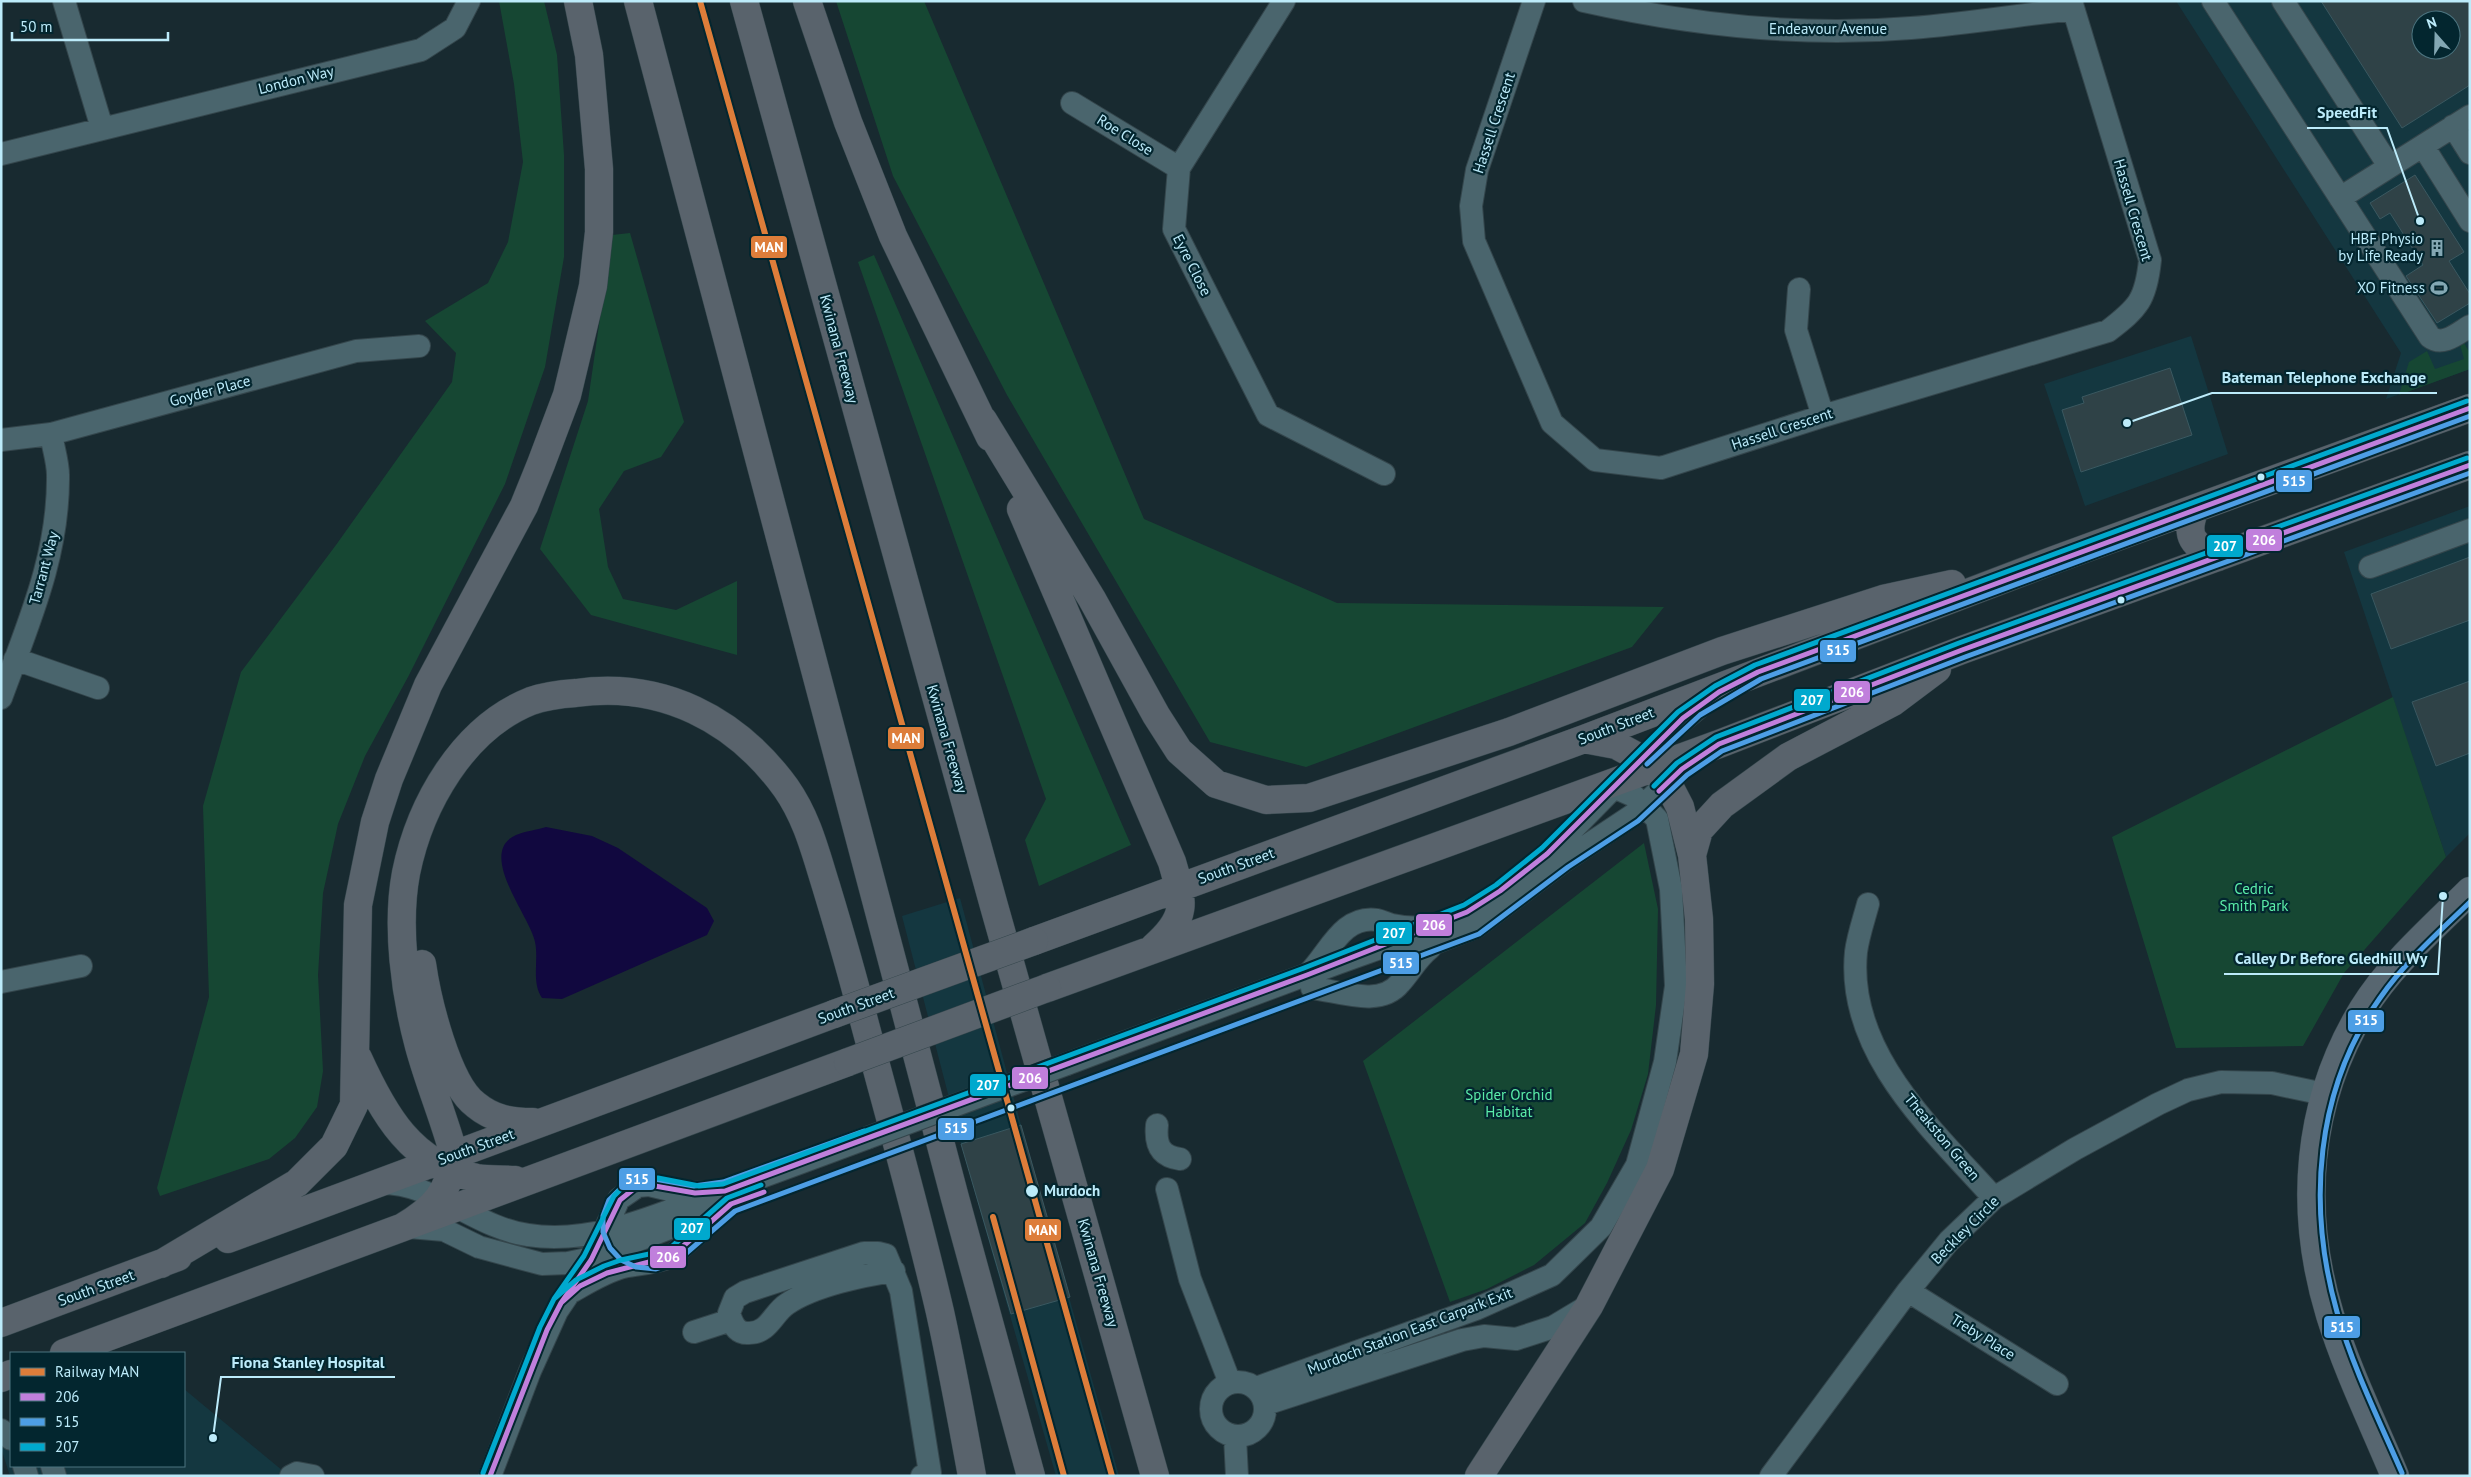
<svg xmlns="http://www.w3.org/2000/svg" width="2471" height="1477" font-family="'PT Sans',sans-serif">
<rect width="100%" height="100%" fill="#182a30"/>
<path fill="#143740" fill-rule="evenodd" d="M2176 1H2470V369L2386 399 2401 353ZM2421 20H2451V50H2421Z
M2191 336 2228 454 2085 506 2044 384Z
M2470 506V833L2446 857 2344 552Z
M960 898 1021 1125 1119 1476H1056L961 1144 902 916Z
M184 1389 289 1476H10L1 1448V1428L11 1424V1466H184Z"/>
<path fill="#164733" d="M499 1H544L557 55 564 155V257L545 367 505 484 408 677 365 756 338 824 323 893 318 975 323 1071 317 1107 295 1138 269 1159 160 1196 157 1188 209 997 203 806 241 672 336 545 452 382 456 353 425 321 488 283 508 242 523 162 514 84Z
M836 1H924L1144 519 1337 603 1664 607 1632 647 1306 767 1210 742 1007 395 893 176Z
M630 233 684 422 661 457 624 471 599 509 608 567 623 599 676 610 737 581V655L591 615 540 549 588 401 612 235Z
M874 255 1131 845 1039 886 1025 840 1046 799 858 262Z
M2464 343 2470 353V369L2399 395 2409 362 2427 351 2435 369 2464 359 2460 345Z
M2393 697 2446 857 2344 973 2303 1046 2176 1048 2112 837Z
M1644 843 1658 909 1656 1005 1648 1074 1631 1130 1607 1183 1585 1223 1534 1265 1487 1289 1450 1302 1363 1061Z"/>
<path fill="#11083f" d="M546 827 592 836 618 848 707 908 714 921 707 935 562 999 542 998C531 982 539 960 535 942 530 916 476 853 516 835 525 831 537 830 546 827Z"/>
<path fill="#2f4247" stroke="#3a5860" fill-rule="evenodd" d="M2321 1H2470V85L2402 128ZM2421 20H2451V50H2421Z
M2415 175 2464 252 2449 261 2470 294V303L2437 323 2406 276 2423 265 2390 213 2380 219 2370 203Z
M2170 368 2192 435 2081 472 2062 410 2084 403 2082 397Z
M2470 557V620L2391 649 2371 594Z
M2470 681V753L2436 766 2412 702Z
M1021 1125 1070 1297 1011 1314 961 1144Z"/>
<g fill="none" stroke-linecap="round" stroke-linejoin="round">
<g stroke="#34464c" stroke-width="24">
<path id="minor" d="M64 1 102 128
M1284 1 1179 168 1174 229 1268 415 1384 474
M1534 1 1477 170 1471 206 1474 241 1552 423 1595 460 1661 468 1823 416 2108 331C2138 308 2146 300 2150 260L2071 1
M1584 1C1691 25 1801 37 1911 28 1965 24 2019 15 2073 9
M2213 1 2430 337C2443 347 2458 333 2470 326
M2283 1 2389 166
M1072 103 1179 168
M2453 126 2470 153
M2423 146 2470 221
M1 154 421 50 455 28 469 1
M2340 198 2470 116
M1799 289 1796 330 1823 416
M1 440 51 434 356 351 419 346
M2370 567 2470 530
M15 659 98 688
M1 698C28 624 59 556 58 475 58 462 53 447 51 434
M1868 904C1864 919 1858 936 1856 952 1846 1053 1933 1130 1994 1198
M1393 959 1476 927 1564 861 1633 815 1679 772
M1310 972C1330 951 1343 915 1377 920 1382 921 1387 924 1392 925 1402 927 1413 928 1423 927
M1 982 81 966
M1312 988C1339 991 1380 1008 1400 983 1411 971 1417 958 1430 948
M1067 1064C1157 1030 1247 997 1338 963 1392 943 1453 925 1501 891 1580 835 1635 753 1714 696
M1157 1125C1155 1145 1160 1156 1180 1159
M380 1183C434 1182 476 1228 528 1235 592 1245 655 1216 714 1194 765 1176 816 1157 867 1138
M1167 1189 1190 1279 1230 1383
M409 1227 444 1230 479 1247 542 1264 568 1263 592 1258 708 1213
M894 1271C864 1275 813 1286 787 1304 773 1313 769 1333 749 1333 737 1334 732 1324 729 1313L735 1298 745 1292 864 1253H878L886 1255 901 1291 930 1473 922 1476
M573 1291C589 1282 605 1272 623 1267 640 1263 656 1264 672 1256L731 1204
M1908 1291 2057 1384
M694 1332 731 1320
M1211 1409a27 27 0 1 1 54 0a27 27 0 1 1-54 0Z
M1256 1388 1476 1309 1552 1275 1601 1227 1637 1165 1665 1062 1676 986 1671 889 1657 819 1634 796 1618 789 1600 786
M1266 1404 1462 1340 1484 1336 1516 1339 1553 1327 1588 1306
M1 1430 11 1439
M1235 1437 1237 1476
M24 1466 27 1476
M52 1466 55 1476
M291 1476 297 1473 313 1476
M490 1476 530 1371 557 1311 590 1262 619 1199 638 1186 649 1185 670 1190 698 1193 708 1192
M1771 1476 1908 1291 1949 1241 1994 1198 2075 1149 2158 1104 2188 1090 2221 1082 2272 1083 2324 1094"/>
</g>
<g stroke="#34464c" stroke-width="29">
<path id="major" d="M2395 1476C2373 1423 2347 1370 2330 1315 2298 1210 2306 1103 2363 1009 2391 964 2433 928 2470 891"/>
</g>
<g stroke="#34464c" stroke-width="29">
<path id="highway" d="M638 1 955 1198 1031 1476
M744 1 994 906 1155 1476
M807 1 848 122 893 236 990 437
M983 420 1092 599 1156 715 1179 751 1216 784 1266 800 1309 798 1509 732 1722 651 1883 599 1952 584
M1021 509 1172 862C1184 903 1188 917 1154 947
M2195 509C2184 537 2193 545 2218 557
M1692 855 1699 830 1722 805 1788 757 1893 702 1937 669
M1034 941 1584 739 2054 560 2470 408
M422 964C427 999 447 1084 476 1105 493 1119 511 1122 533 1122
M1047 988 1719 744 1962 650 2470 465
M358 1058C383 1113 411 1165 477 1178 489 1180 502 1179 515 1180
M403 1227C433 1209 450 1192 454 1155 444 1118 429 1083 419 1046 405 994 396 926 406 873 420 804 463 728 531 701 545 696 561 694 576 693 662 681 736 719 786 788 807 818 815 851 826 886 839 929 852 973 863 1017 889 1115 917 1213 940 1312 952 1366 962 1421 972 1476
M228 1239 834 1014
M161 1264 297 1183 334 1146 354 1105 358 905 375 822 389 779 428 685 524 506 541 464 567 395 593 286 599 232V169L589 55 578 1
M1 1323 178 1257
M64 1353 848 1062
M1 1378 11 1374
M1479 1476 1589 1306 1660 1169 1694 1054 1700 984 1699 919 1692 855 1680 807 1667 782 1642 759 1616 745 1584 739"/>
</g>
<use href="#minor" stroke="#4a656d" stroke-width="22"/>
<use href="#major" stroke="#576670" stroke-width="28"/>
<use href="#highway" stroke="#59636c" stroke-width="28"/>
<g stroke="#34464c" stroke-width="24" stroke-linecap="butt">
<path id="minor-bridge" d="M867 1138 1067 1064"/>
</g>
<g stroke="#34464c" stroke-width="29" stroke-linecap="butt">
<path id="highway-bridge" d="M834 1014 1034 941
M848 1062 1047 988"/>
</g>
<use href="#minor-bridge" stroke="#4a656d" stroke-width="22"/>
<use href="#highway-bridge" stroke="#59636c" stroke-width="28"/>
<g stroke="#03262f" stroke-width="9">
<path id="bus-1" d="M1659 791 1682 769 1719 744 1962 650 2470 465
M561 1303 580 1286 607 1273 672 1256 731 1204 764 1192
M490 1476 547 1330 561 1303 591 1260 620 1200 635 1188 649 1185 695 1193 725 1191 1307 975 1467 912 1500 891 1547 854 1683 718 1719 692 1758 672 2470 408"/>
</g>
<g stroke="#03262f" stroke-width="9">
<path id="bus-2" d="M1647 764 1700 715 1761 679 2470 416
M864 1131 723 1182 694 1186 649 1178 635 1179 623 1186 609 1200 603 1216V1232L610 1248 621 1260 636 1267 656 1269 676 1262 735 1211 1479 934 1568 867 1638 821 1687 775 1722 751 1965 657 2470 473
M2402 1473C2379 1420 2353 1368 2337 1312 2307 1206 2315 1090 2380 998 2405 962 2439 932 2470 902"/>
</g>
<g stroke="#03262f" stroke-width="9">
<path id="bus-3" d="M1654 786 1677 763 1716 737 1959 643 2467 458
M555 1298 576 1280 604 1266 621 1260 668 1250 727 1198 761 1185
M483 1473 540 1327 554 1299 584 1256 614 1196 623 1187 641 1178H658L699 1186 723 1184 1304 968 1464 905 1496 885 1542 848 1678 712 1715 686 1755 665 2467 401"/>
</g>
<use href="#bus-1" stroke="#c07fdc" stroke-width="5"/>
<use href="#bus-2" stroke="#4d9ee5" stroke-width="5"/>
<use href="#bus-3" stroke="#00a9ce" stroke-width="5"/>
<g stroke="#03262f" stroke-width="10">
<path id="rail-1" d="M700 1 1112 1476
M993 1217 1064 1476"/>
</g>
<use href="#rail-1" stroke="#dd7d3a" stroke-width="6"/>
</g>
<defs>
<g id="building-bare" transform="scale(1.35)"><path d="M-4-6H4V6H1V3H-1V6H-4ZM-2.5-4.3h1.7v1.8h-1.7ZM.8-4.3h1.7v1.8H.8ZM-2.5-1h1.7V.8h-1.7ZM.8-1h1.7V.8H.8Z" fill="#83a7b3" stroke="#03262f" stroke-width="2.5" paint-order="stroke"/></g>
<g id="stadium-bare" transform="scale(1.35)"><path d="M0-5a6.5 5 0 1 0 0 10a6.5 5 0 1 0 0-10ZM-3.5-1.8h7v3.6h-7Z" fill="#83a7b3" stroke="#03262f" stroke-width="2.5" paint-order="stroke"/></g>
</defs>
<g fill-rule="evenodd">
<use href="#building-bare" x="2437" y="248"/>
<use href="#stadium-bare" x="2439" y="288"/>
</g>
<g fill="#bcebfa" stroke="#03262f" stroke-width="2">
<circle cx="2261" cy="477" r="4.5"/>
<circle cx="2121" cy="600" r="4.5"/>
<circle cx="1011" cy="1108" r="4.5"/>
<circle cx="1032" cy="1191" r="7"/>
</g>
<g text-anchor="middle" stroke-width="4.5" stroke-linejoin="round" paint-order="stroke">
<g font-size="15" fill="#bcebfa" stroke="#03262f">
<text x="1828" y="34">Endeavour Avenue</text>
<text transform="translate(296 80) rotate(-14)" y="5">London Way</text>
<text transform="translate(1494 123) rotate(-72)" y="5">Hassell Crescent</text>
<text transform="translate(1125 135) rotate(32)" y="5">Roe Close</text>
<text transform="translate(2133 210) rotate(74)" y="5">Hassell Crescent</text>
<text transform="translate(1192 265) rotate(63)" y="5">Eyre Close</text>
<text transform="translate(839 349) rotate(75)" y="5">Kwinana Freeway</text>
<text transform="translate(210 391) rotate(-15)" y="5">Goyder Place</text>
<text transform="translate(1782 429) rotate(-18)" y="5">Hassell Crescent</text>
<text transform="translate(44 568) rotate(-75)" y="5">Tarrant Way</text>
<text transform="translate(1616 726) rotate(-21)" y="5">South Street</text>
<text transform="translate(947 739) rotate(74)" y="5">Kwinana Freeway</text>
<text transform="translate(1236 866) rotate(-20)" y="5">South Street</text>
<text transform="translate(856 1006) rotate(-20)" y="5">South Street</text>
<text transform="translate(1942 1137) rotate(50)" y="5">Theakston Green</text>
<text transform="translate(476 1147) rotate(-20)" y="5">South Street</text>
<text transform="translate(1965 1230) rotate(-45)" y="5">Beckley Circle</text>
<text transform="translate(1098 1273) rotate(74)" y="5">Kwinana Freeway</text>
<text transform="translate(96 1288) rotate(-20)" y="5">South Street</text>
<text transform="translate(1410 1331) rotate(-21)" y="5">Murdoch Station East Carpark Exit</text>
<text transform="translate(1983 1337) rotate(32)" y="5">Treby Place</text>
</g>
<g font-size="15" fill="#bcebfa" stroke="#03262f" text-anchor="end">
<text x="2423" y="244">HBF Physio<tspan x="2423" dy="17">by Life Ready</tspan></text>
<text x="2425" y="293">XO Fitness</text>
</g>
<g font-size="15" fill="#5beda9" stroke="#03262f">
<text x="2254" y="894">Cedric<tspan x="2254" dy="17">Smith Park</tspan></text>
<text x="1509" y="1100">Spider Orchid<tspan x="1509" dy="17">Habitat</tspan></text>
</g>
<g font-size="15" font-weight="bold" fill="#bcebfa" stroke="#03262f" text-anchor="start">
<text x="1044" y="1196">Murdoch</text>
</g>
</g>
<path fill="none" stroke="#bcebfa" stroke-width="2" d="M2420 221L2387 128H2307M2127 423L2212 393H2437M2443 896L2438 974H2224M213 1438L221 1377H395"/>
<g fill="#bcebfa" stroke="#03262f" stroke-width="2">
<circle cx="2420" cy="221" r="5"/>
<circle cx="2127" cy="423" r="5"/>
<circle cx="2443" cy="896" r="5"/>
<circle cx="213" cy="1438" r="5"/>
</g>
<g font-size="16" text-anchor="middle" font-weight="bold" fill="#bcebfa" stroke="#03262f" stroke-width="4.5" stroke-linejoin="round" paint-order="stroke">
<text x="2347" y="118">SpeedFit</text>
<text x="2324" y="383">Bateman Telephone Exchange</text>
<text x="2331" y="964">Calley Dr Before Gledhill Wy</text>
<text x="308" y="1368">Fiona Stanley Hospital</text>
</g>
<g stroke="#03262f" stroke-width="2">
<rect x="750" y="235" width="38" height="24" rx="5" fill="#dd7d3a"/>
<rect x="2275" y="469" width="38" height="24" rx="5" fill="#4d9ee5"/>
<rect x="2245" y="528" width="38" height="24" rx="5" fill="#c07fdc"/>
<rect x="2206" y="534" width="38" height="24" rx="5" fill="#00a9ce"/>
<rect x="1819" y="639" width="38" height="24" rx="5" fill="#4d9ee5"/>
<rect x="1833" y="680" width="38" height="24" rx="5" fill="#c07fdc"/>
<rect x="1793" y="688" width="38" height="24" rx="5" fill="#00a9ce"/>
<rect x="887" y="726" width="38" height="24" rx="5" fill="#dd7d3a"/>
<rect x="1415" y="913" width="38" height="24" rx="5" fill="#c07fdc"/>
<rect x="1375" y="921" width="38" height="24" rx="5" fill="#00a9ce"/>
<rect x="1382" y="951" width="38" height="24" rx="5" fill="#4d9ee5"/>
<rect x="2347" y="1009" width="38" height="24" rx="5" fill="#4d9ee5"/>
<rect x="1011" y="1066" width="38" height="24" rx="5" fill="#c07fdc"/>
<rect x="969" y="1073" width="38" height="24" rx="5" fill="#00a9ce"/>
<rect x="937" y="1117" width="38" height="24" rx="5" fill="#4d9ee5"/>
<rect x="618" y="1167" width="38" height="24" rx="5" fill="#4d9ee5"/>
<rect x="673" y="1217" width="38" height="24" rx="5" fill="#00a9ce"/>
<rect x="1024" y="1218" width="38" height="24" rx="5" fill="#dd7d3a"/>
<rect x="649" y="1245" width="38" height="24" rx="5" fill="#c07fdc"/>
<rect x="2323" y="1315" width="38" height="24" rx="5" fill="#4d9ee5"/>
</g>
<g font-size="14" text-anchor="middle" font-weight="bold" fill="#fff">
<text x="769" y="252">MAN</text>
<text x="2294" y="486">515</text>
<text x="2264" y="545">206</text>
<text x="2225" y="551">207</text>
<text x="1838" y="655">515</text>
<text x="1852" y="697">206</text>
<text x="1812" y="705">207</text>
<text x="906" y="743">MAN</text>
<text x="1434" y="930">206</text>
<text x="1394" y="938">207</text>
<text x="1401" y="968">515</text>
<text x="2366" y="1025">515</text>
<text x="1030" y="1083">206</text>
<text x="988" y="1090">207</text>
<text x="956" y="1133">515</text>
<text x="637" y="1184">515</text>
<text x="692" y="1233">207</text>
<text x="1043" y="1235">MAN</text>
<text x="668" y="1262">206</text>
<text x="2342" y="1332">515</text>
</g>
<rect width="2471" height="1477" fill="none" stroke="#bcebfa" stroke-width="5"/>
<rect x="10" y="1352" width="175" height="115" fill="#03262f" stroke="#4d7580"/>
<rect x="20" y="1368" width="25" height="8" fill="#dd7d3a" stroke="#4d7580"/>
<text x="55" y="1377" font-size="15" fill="#bcebfa">Railway MAN</text>
<rect x="20" y="1393" width="25" height="8" fill="#c07fdc" stroke="#4d7580"/>
<text x="55" y="1402" font-size="15" fill="#bcebfa">206</text>
<rect x="20" y="1418" width="25" height="8" fill="#4d9ee5" stroke="#4d7580"/>
<text x="55" y="1427" font-size="15" fill="#bcebfa">515</text>
<rect x="20" y="1443" width="25" height="8" fill="#00a9ce" stroke="#4d7580"/>
<text x="55" y="1452" font-size="15" fill="#bcebfa">207</text>
<g transform="translate(2436 35) rotate(340)"><circle r="24" fill="#03262f" stroke="#4d7580"/>
<path d="M0-4L9 19L0 12L-9 19Z" fill="#83a7b3"/>
<text y="-8" font-size="14" font-weight="bold" text-anchor="middle" fill="#bcebfa">N</text>
</g>
<path d="M12 32v8h156v-8" fill="none" stroke="#bcebfa" stroke-width="2.5"/>
<text x="20" y="32" font-size="15" fill="#bcebfa" stroke="#03262f" stroke-width="4" paint-order="stroke">50 m</text>
</svg>
